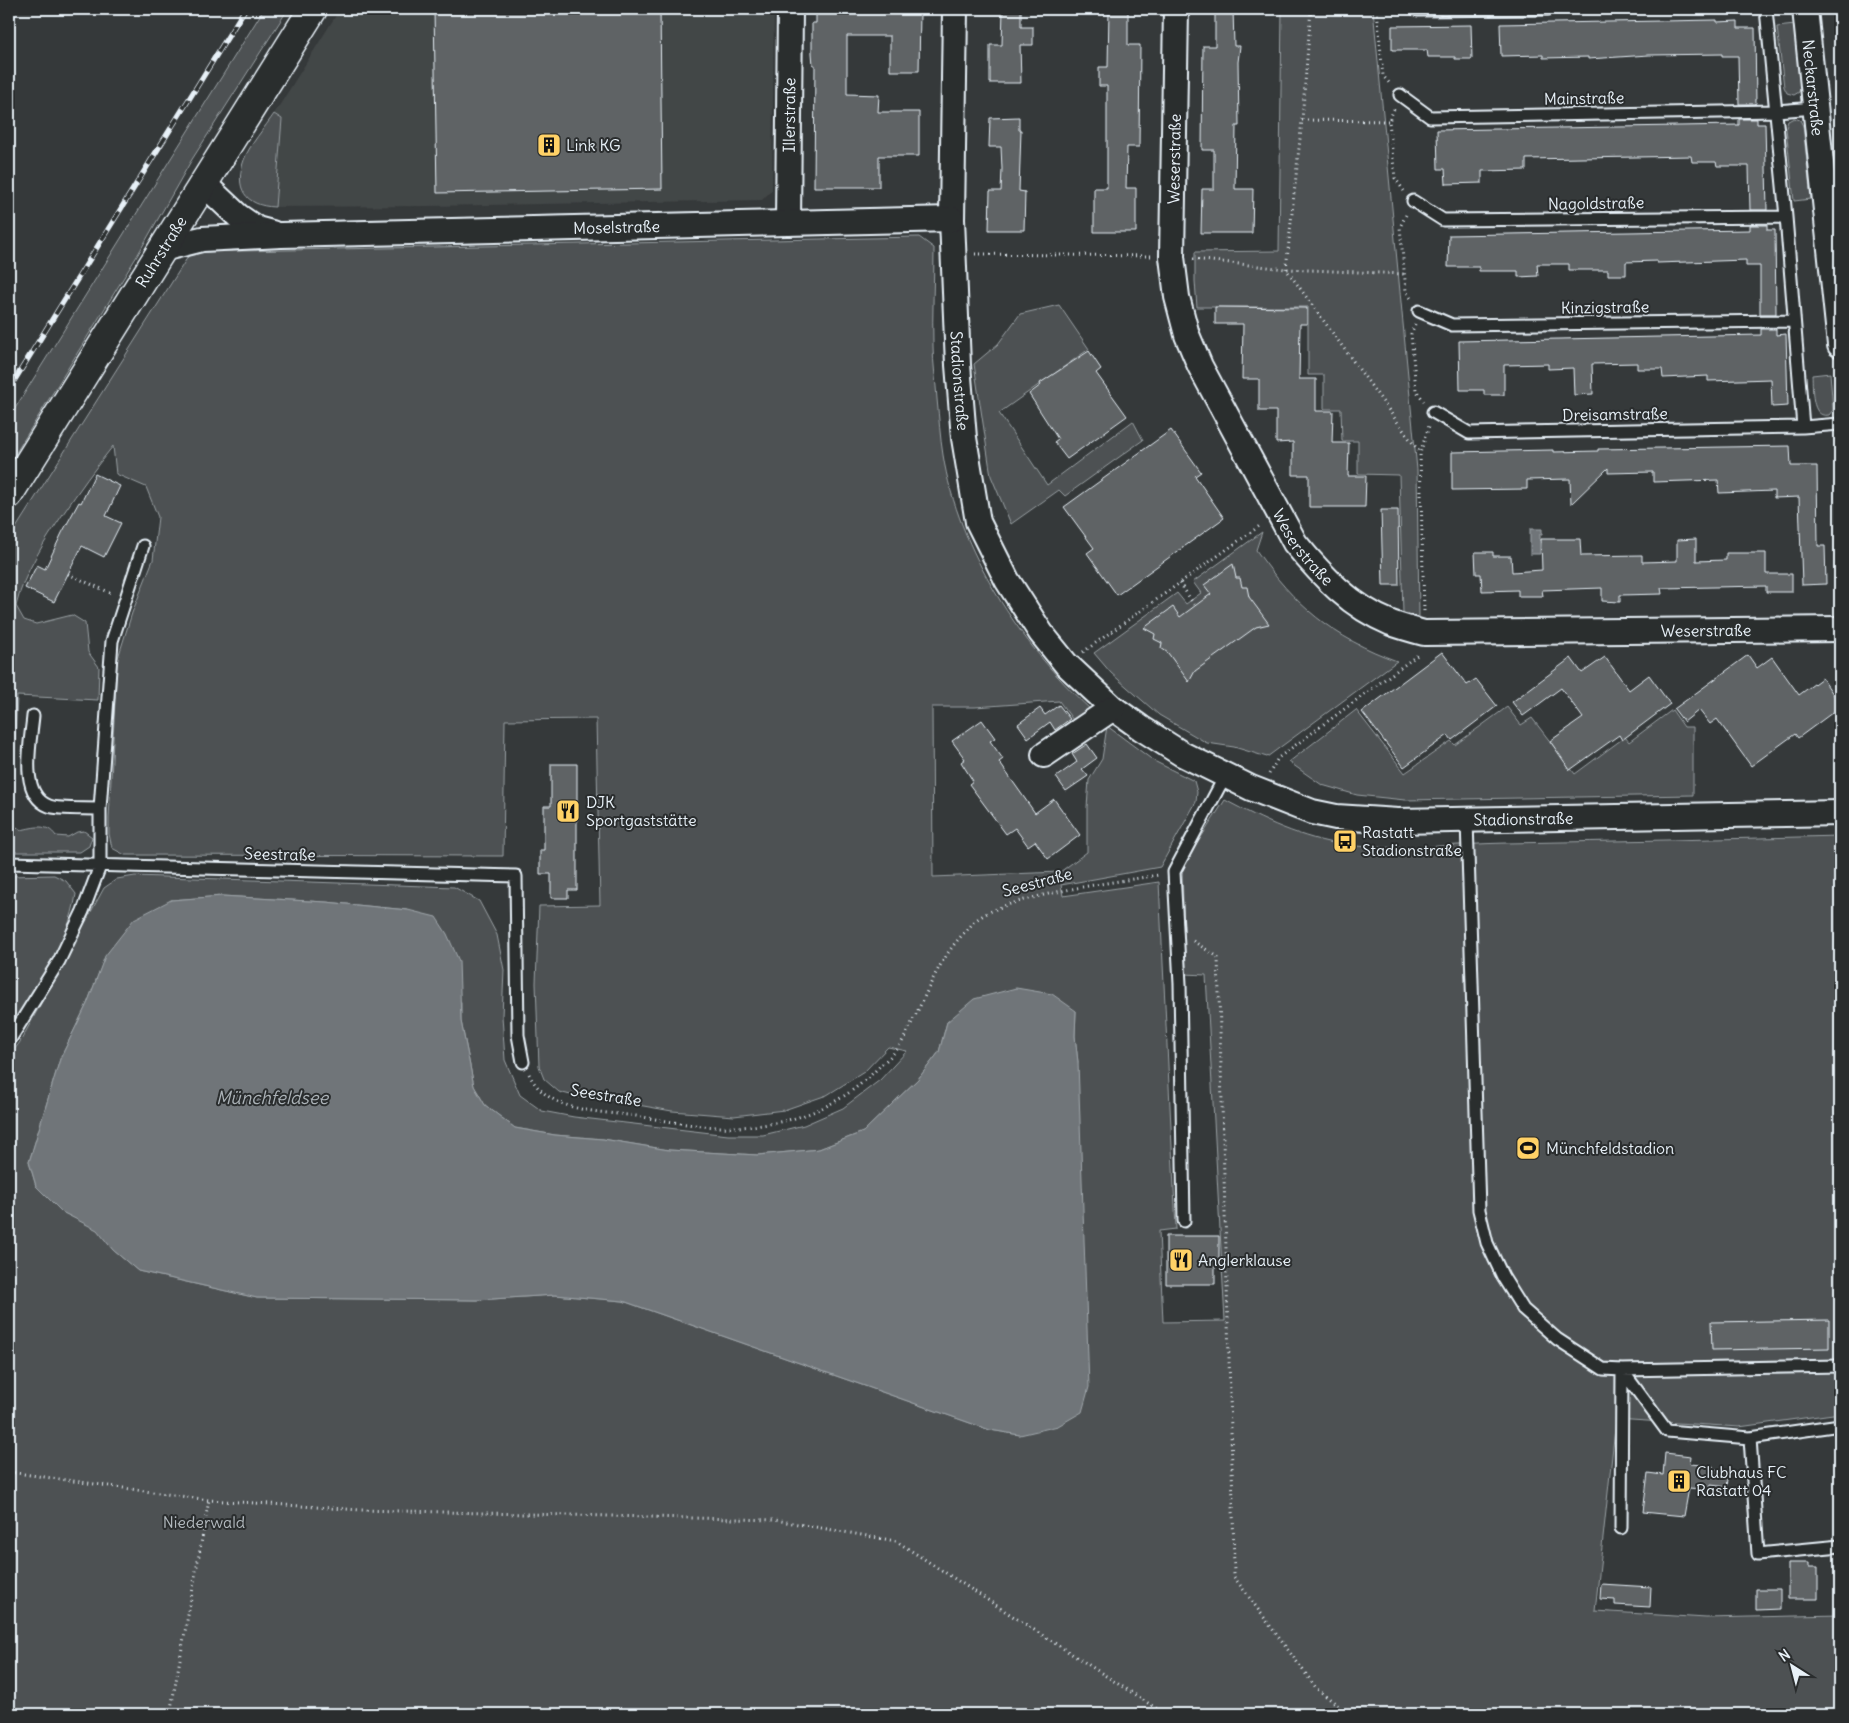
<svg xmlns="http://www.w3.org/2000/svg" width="1849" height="1723" font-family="Delius,sans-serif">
<rect width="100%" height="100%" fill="#35393a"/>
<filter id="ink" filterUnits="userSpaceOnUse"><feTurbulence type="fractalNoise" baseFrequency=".02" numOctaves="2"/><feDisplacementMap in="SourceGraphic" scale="10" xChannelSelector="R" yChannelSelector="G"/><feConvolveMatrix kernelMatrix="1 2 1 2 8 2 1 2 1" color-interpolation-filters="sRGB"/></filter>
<g filter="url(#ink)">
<path fill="#424647" d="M340 9H774L772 190 762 200 429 206 275 207 282 120 274 114Z"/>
<path fill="#4d5152" stroke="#9aa1a5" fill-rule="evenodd" d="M264 9H288L191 161 137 256 9 464V418Z
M1282 9H1373L1417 470 1419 617 1403 613 1399 475 1358 474V441H1342L1341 409H1324V375H1308V307H1197L1195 281V252L1279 251Z
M1795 25 1801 85 1799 92 1794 95 1787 93 1784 87 1777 27Z
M274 114 282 119 275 207C245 206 234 188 244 160 248 147 266 126 274 114Z
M1794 118 1800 120 1803 126 1811 199 1794 201 1786 128 1788 121Z
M919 237 934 248C934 281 932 314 933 346 933 364 936 382 937 399 939 418 940 437 943 455 958 550 1021 646 1090 709L1073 720 1059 701 975 707H932L933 877 1060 872 1087 852V807L1089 780 1102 759 1107 726 1154 761 1194 781 1197 792 1196 802 1160 867 1061 885 1063 896 1159 882 1176 1229 1159 1231 1163 1322 1225 1321 1206 975 1185 974 1182 867 1225 800C1262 820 1302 839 1345 845 1398 851 1454 844 1507 843 1618 841 1729 839 1840 836V1413L1739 1427 1616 1419 1595 1611 1706 1618 1840 1615V1714H9V1057L20 1042 104 888 117 879 135 876 454 887 479 901 497 935 504 970 502 1016 505 1060 520 1095 542 1111 574 1117 728 1135H763L804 1125 843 1108 880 1080 907 1051 888 1047 864 1072 827 1095 784 1110 734 1116 672 1111 598 1098 578 1097 559 1092 544 1079 539 1066 536 983 539 906 600 905 596 719 505 720 503 856 125 855 112 848 109 834V819L117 661 132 613 153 560 158 517 146 487 116 474 113 446C95 468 79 490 63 514 44 543 24 572 16 606L24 620 36 624 72 615 85 623 88 652 99 667 98 700 17 696 12 814 14 825 21 830C35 827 47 823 56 836L68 837 77 832 84 831 92 837 89 846 80 852H9V539L191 252ZM222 896 326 902 408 910 461 1003V1021L474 1086 485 1105 515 1128 555 1135 603 1139 669 1150 758 1155 819 1149 863 1132 918 1079 939 1052 947 1022 1076 1011 1075 1036 1078 1062 1020 1435 990 1430 623 1301 555 1295 477 1300 257 1298 138 1271 113 1250 97 1229 62 1212 36 1186 29 1162 60 1059 87 1004 105 957 171 900Z
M1059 305 1089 349 999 413 1047 485 1133 421 1143 440 1065 496 1059 490 1011 524 991 476 974 364 998 344 1020 314Z
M1830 373 1833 410 1829 415C1810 419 1813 387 1812 375Z
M1262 532 1256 550C1294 605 1333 638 1397 661L1267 757 1234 747 1207 743 1159 715 1111 673 1094 653 1177 593 1186 604 1201 593 1193 582Z
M1507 707 1521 725 1532 718 1575 774 1625 737 1629 742 1672 710 1684 727H1693V795L1405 800 1357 795 1322 785 1289 762 1356 710 1405 773 1451 741 1455 745Z
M54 875 66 881 76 894C69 943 34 992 9 1034V876Z"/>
<path fill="#707579" stroke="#a0a7ac" d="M1530 529H1542V534H1540V554H1530Z
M222 896 326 902 408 910 436 917 447 934 459 961 461 1021 474 1086 485 1105 515 1128 555 1135 603 1139 669 1150 758 1155 819 1149 863 1132 918 1079 939 1052 947 1022 974 999 1016 988 1052 994 1076 1011 1075 1036 1078 1062 1089 1387 1082 1412 1058 1426 1020 1435 990 1430 623 1301 555 1295 477 1300 257 1298 138 1271 113 1250 97 1230 62 1212 36 1186 29 1162 60 1059 87 1004 105 956 134 919 171 900Z"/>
<path fill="#5f6365" stroke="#e8f1f8" d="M434 9H660L662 189 437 193Z
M816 9H834V11L894 12V9H918V12H920L919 71H890V36H847V94L879 95 878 112H919V156H879V187H814L815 65H813L812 53V23H816Z
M1003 9H1021V27H1033V45H1020L1021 83H990V45H1002Z
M1109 9H1128V45H1140L1139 147H1127L1126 188H1136V232H1094V188H1107V86H1099V67H1108Z
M1215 9H1233L1234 46H1240L1238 62 1239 126H1236L1235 189H1253L1252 233H1201L1202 189H1214V150H1202L1203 46H1215Z
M1717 20V22L1738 21V28H1755L1756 104H1739L1738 56H1722V54L1649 55 1588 59V57L1543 58V55L1501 56 1500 24Z
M1471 25 1472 59H1455V57H1428L1427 50H1392V26Z
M1019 117V130H1021L1019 191 1025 192 1024 230H989L990 191H1001L1002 169 1001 147H989L990 118Z
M1739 119H1757V124H1765L1767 210H1750L1749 166H1717L1716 162H1692L1691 156 1526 159V170L1482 171V183L1446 184 1445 169H1438L1437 130 1739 125Z
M1750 225H1767V230H1775L1776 314H1760V266H1746V260L1657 263V261L1626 262V275H1608V270H1569V264H1537L1538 276 1518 277V271H1479V267H1448L1449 235 1750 230Z
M1215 307 1307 308V324H1300L1299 379H1316V411H1333L1332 443H1349L1348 476H1366L1365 507H1309V475H1293V442L1276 443V411H1259V379H1242L1243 324H1215Z
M1761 329H1776V335L1786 334 1788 406 1772 407 1771 379 1708 381V376L1663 378 1662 369H1637V363L1592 364 1593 394 1574 395 1573 368 1548 369V364L1504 365V395H1484V390H1460L1459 341 1761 335Z
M1089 351 1101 369 1096 373 1127 416 1067 459 1054 442 1058 439 1029 394 1041 385 1040 383Z
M1171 430 1201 472 1195 476 1224 518 1117 595 1087 553 1094 548 1064 507Z
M1790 446 1791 466H1817L1818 546H1825L1826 584 1802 585 1799 497 1774 498V491L1719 493 1718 480 1653 482V472L1608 473V468L1571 504 1570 479 1527 480V489L1452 490V452L1553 450V452L1598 451V449Z
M95 474 120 486 106 516 121 523 104 557 82 546 54 602 25 588 37 565 45 569 62 533 79 502 81 503Z
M1381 510H1398L1399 585H1383Z
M1541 539H1580L1581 556 1642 555V562L1677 561V540L1696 539V561L1726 560V553H1766V574H1792V592H1766V586L1661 588 1662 594 1620 595V602L1602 601V588L1542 590 1543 596H1518V590L1482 591 1481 574H1476L1475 552H1493V556H1511L1512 572 1542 570Z
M1233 564 1236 578H1240L1242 587H1247L1249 597 1269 624 1256 627 1195 671 1189 682 1168 653 1161 648 1162 643 1154 639 1155 634 1144 628 1173 607 1180 617 1211 594 1204 585Z
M1442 652 1467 685 1476 679 1497 706 1452 740 1448 735 1404 767 1362 712Z
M1748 655 1757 668 1772 657 1799 695 1822 678 1840 704V707L1798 738 1795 734 1751 766 1717 719 1710 724 1699 710 1684 722 1674 709Z
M1605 657 1629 690 1649 675 1670 704 1622 740 1619 735 1570 770 1550 741 1583 718 1561 688 1523 716 1512 702 1571 658 1582 673Z
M1059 705 1070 719 1055 730 1050 722 1028 738 1018 724 1040 708 1045 715Z
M982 720 995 738 990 741 1003 759 999 762 1035 813 1054 799 1080 835 1048 859 1035 841 1028 846 1015 828 1006 834 969 784 973 781 961 762 965 759 952 741Z
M1087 744 1097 758 1082 769 1088 776 1066 791 1056 777 1077 762 1072 754Z
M551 764H577V890H568V898H551V874H540V850H544V806H551Z
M1166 1236H1219V1265H1215V1284H1166Z
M1829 1320V1348L1712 1350 1711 1322Z
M1665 1453 1691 1456 1690 1464 1713 1466V1469L1729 1471 1727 1487 1711 1485 1710 1490 1689 1488 1684 1516 1643 1512 1648 1473 1663 1475Z
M1788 1563H1809V1567H1818V1599H1788Z
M1601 1584 1651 1587 1650 1607 1615 1605V1600L1600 1599Z
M1756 1589H1780V1609L1756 1610Z"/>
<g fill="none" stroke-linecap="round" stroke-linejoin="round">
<g stroke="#e8f1f8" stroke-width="15">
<path id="lane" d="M1416 9 1418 10 1548 9
M1766 9 1786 217 1803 427 1840 424
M1400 95 1430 117 1776 111 1815 108
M1413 201 1443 220 1786 217
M1419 311 1452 325 1794 321
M1433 412 1469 433 1803 427
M33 716C31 741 18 794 49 806 59 810 87 808 100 809
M1467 820 1479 1210 1487 1243 1503 1277 1523 1309 1557 1339 1603 1369 1622 1370 1840 1366
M9 863 516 876 518 1035 523 1062
M9 1041 59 961 83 911 100 866V809L112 641 143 546
M1184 1221 1180 984 1174 872 1225 776
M1622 1370 1667 1431 1750 1438
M1840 1425 1750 1438 1758 1554 1840 1546
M1621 1528 1622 1370"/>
</g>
<g stroke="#e8f1f8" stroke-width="28">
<g id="street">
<path id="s1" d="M955 9 952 219 958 365 964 438 978 522 1007 580 1041 633 1066 664 1113 708 1141 728 1182 754 1251 788 1312 812 1336 817 1398 821 1840 813"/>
<path id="s2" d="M1176 9 1172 257 1177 297 1187 335 1200 366 1295 543C1322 576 1351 607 1391 623 1402 627 1413 630 1424 633L1840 629"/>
<path id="s3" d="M1805 9 1840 345"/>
<path d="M203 183 238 216 257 229 272 233"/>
<path id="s4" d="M788 223 790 9"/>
<path id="s5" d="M162 249 202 239 281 235 952 219"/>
<path d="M1044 755 1113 708"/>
</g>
</g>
<g stroke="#e8f1f8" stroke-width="31">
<g id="secondary">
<path id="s6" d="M9 494 313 9"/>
</g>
</g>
<path stroke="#e8f1f8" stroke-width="3" stroke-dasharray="1 4" stroke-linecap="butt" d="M1311 9 1302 120 1286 269 1420 453
M1377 9 1383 76 1391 85
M1394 109 1389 121 1395 178 1404 191
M1302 120 1389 121
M1406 215 1400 227 1406 291 1412 300
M975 254 1152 256
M1193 259 1286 269 1404 274
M1415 324 1411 334 1416 390 1424 401
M68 574 113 594
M1180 583 1195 606
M1424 611 1420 453 1429 426
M1083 652 1261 525
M1269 774 1278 758 1419 654
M1193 941 1218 957 1233 1504 1234 1577 1317 1689 1349 1714
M529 1074C548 1113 598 1111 636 1116 663 1120 691 1126 718 1127 780 1129 836 1112 879 1067 885 1061 893 1055 898 1048 904 1040 909 1028 914 1018 930 987 940 957 966 931 970 927 974 921 979 918 994 908 1012 903 1029 899 1071 887 1115 882 1159 875
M9 1472 209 1500 361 1510 775 1520 896 1541 1165 1714
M170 1714 209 1500"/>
<use href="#lane" stroke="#2a2d2e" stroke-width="11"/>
<use href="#street" stroke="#2a2d2e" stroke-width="24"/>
<use href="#secondary" stroke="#2a2d2e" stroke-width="28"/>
<g stroke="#e8f1f8" stroke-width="5.5">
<path id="rail" d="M9 389 245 9"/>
</g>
<use href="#rail" stroke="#2a2d2e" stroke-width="4" stroke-dasharray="11" stroke-linecap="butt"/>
</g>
</g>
<defs>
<g id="building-square" transform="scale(1.25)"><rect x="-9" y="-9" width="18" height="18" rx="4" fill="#ffd166" stroke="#2a2d2e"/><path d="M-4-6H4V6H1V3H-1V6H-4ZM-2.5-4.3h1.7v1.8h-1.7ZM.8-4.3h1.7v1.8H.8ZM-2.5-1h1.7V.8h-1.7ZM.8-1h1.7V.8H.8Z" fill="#111"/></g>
<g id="restaurant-square" transform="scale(1.25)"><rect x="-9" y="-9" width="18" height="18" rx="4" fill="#ffd166" stroke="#2a2d2e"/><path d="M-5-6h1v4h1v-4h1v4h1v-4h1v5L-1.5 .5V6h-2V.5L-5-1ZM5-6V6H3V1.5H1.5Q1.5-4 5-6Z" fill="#111"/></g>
<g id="bus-square" transform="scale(1.25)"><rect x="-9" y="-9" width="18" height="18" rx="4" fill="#ffd166" stroke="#2a2d2e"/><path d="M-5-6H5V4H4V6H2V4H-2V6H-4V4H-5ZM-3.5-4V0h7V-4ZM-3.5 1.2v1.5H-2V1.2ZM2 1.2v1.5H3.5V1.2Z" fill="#111"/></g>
<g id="stadium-square" transform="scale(1.25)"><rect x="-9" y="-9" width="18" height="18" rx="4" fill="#ffd166" stroke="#2a2d2e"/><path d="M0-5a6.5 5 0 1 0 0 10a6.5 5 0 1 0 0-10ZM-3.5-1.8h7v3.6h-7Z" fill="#111"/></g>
</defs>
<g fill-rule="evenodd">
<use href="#building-square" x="549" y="145"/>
<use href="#restaurant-square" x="568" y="811"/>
<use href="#bus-square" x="1345" y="841"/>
<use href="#stadium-square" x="1528" y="1148"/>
<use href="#restaurant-square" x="1181" y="1260"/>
<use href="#building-square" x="1679" y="1481"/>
</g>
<g text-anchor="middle" stroke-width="4" stroke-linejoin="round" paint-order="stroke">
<g font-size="16" fill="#e8f1f8" stroke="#2a2d2e">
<text dy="6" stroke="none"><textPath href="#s3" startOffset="79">Neckarstraße</textPath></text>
<text transform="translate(1584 98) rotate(-1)" y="6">Mainstraße</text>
<text dy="6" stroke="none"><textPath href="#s4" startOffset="108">Illerstraße</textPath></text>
<text transform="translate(1174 159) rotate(-89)" y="6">Weserstraße</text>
<text transform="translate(1596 203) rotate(-1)" y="6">Nagoldstraße</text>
<text dy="6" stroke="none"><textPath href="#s5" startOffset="456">Moselstraße</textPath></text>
<text dy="6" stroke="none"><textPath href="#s6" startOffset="286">Ruhrstraße</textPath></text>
<text transform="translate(1605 307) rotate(-1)" y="6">Kinzigstraße</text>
<text dy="6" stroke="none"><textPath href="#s1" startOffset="372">Stadionstraße</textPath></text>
<text transform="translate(1615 414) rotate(-1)" y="6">Dreisamstraße</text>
<text dy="6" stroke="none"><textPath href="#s2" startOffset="570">Weserstraße</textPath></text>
<text dy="6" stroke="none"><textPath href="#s2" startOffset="1005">Weserstraße</textPath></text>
<text dy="6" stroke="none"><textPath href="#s1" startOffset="1184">Stadionstraße</textPath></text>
<text transform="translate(280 854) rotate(1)" y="6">Seestraße</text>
<text transform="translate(1037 882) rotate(-15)" y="6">Seestraße</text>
<text transform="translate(606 1095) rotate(9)" y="6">Seestraße</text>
</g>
<g font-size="16" fill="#e8f1f8" stroke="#2a2d2e" text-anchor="start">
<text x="566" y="151">Link KG</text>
<text x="586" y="808">DJK<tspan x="586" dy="18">Sportgaststätte</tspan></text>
<text x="1362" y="838">Rastatt<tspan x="1362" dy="18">Stadionstraße</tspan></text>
<text x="1546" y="1154">Münchfeldstadion</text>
<text x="1198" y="1266">Anglerklause</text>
<text x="1696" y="1478">Clubhaus FC<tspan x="1696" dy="18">Rastatt 04</tspan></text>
</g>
<g font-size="16" fill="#b2b9be" stroke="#2a2d2e">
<text x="204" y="1528">Niederwald</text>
</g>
<g font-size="18" font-style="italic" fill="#acb3b8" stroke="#2a2d2e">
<text x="272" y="1104">Münchfeldsee</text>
</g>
</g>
<rect width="1849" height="1723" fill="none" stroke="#2a2d2e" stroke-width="30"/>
<rect x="15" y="15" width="1819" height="1693" fill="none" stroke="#e8f1f8" stroke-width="2" filter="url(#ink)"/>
<g transform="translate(1792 1666) rotate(324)" stroke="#2a2d2e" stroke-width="4" paint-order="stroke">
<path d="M0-4L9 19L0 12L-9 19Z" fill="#e8f1f8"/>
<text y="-8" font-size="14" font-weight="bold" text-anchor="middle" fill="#e8f1f8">N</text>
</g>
</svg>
